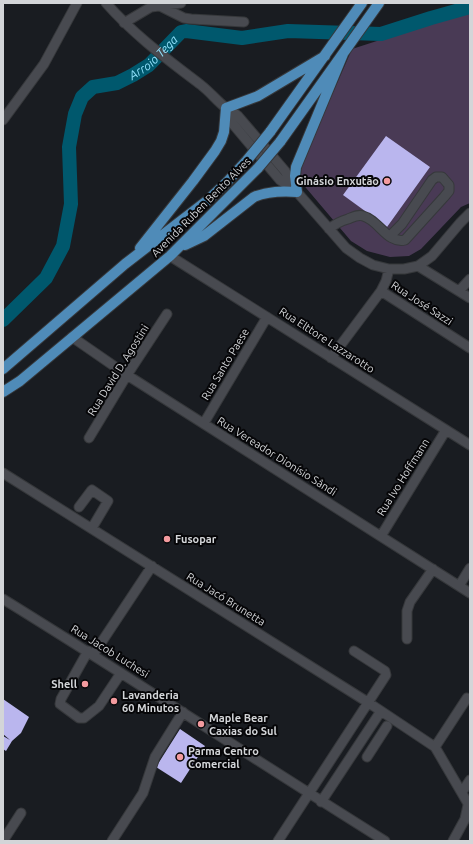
<svg xmlns="http://www.w3.org/2000/svg" width="473" height="844" font-family="Ubuntu,sans-serif">
<rect width="100%" height="100%" fill="#191c21"/>
<path fill="#493a55" d="M470 11V203L461 207 421 249 409 256 390 257 367 251 351 241 301 182 299 170 300 160 331 97 352 49Z"/>
<g fill="none" stroke-linecap="round" stroke-linejoin="round">
<path stroke="#00586d" stroke-width="14" id="s1" d="M3 320 46 278 63 246 71 204 69 147 75 114 82 97 93 87 117 83 133 75 149 65 181 32 186 31 242 38 288 31 381 34 431 18 470 7"/>
</g>
<path fill="#bab6ee" d="M386 136 430 167 387 227 343 195Z
M3 699 29 717 21 733 12 741 6 751 3 749V736L10 740 3 734Z
M180 729 205 746 181 783 156 767Z"/>
<g fill="none" stroke-linecap="round" stroke-linejoin="round">
<g stroke="#36383b" stroke-width="11">
<path id="minor" d="M106 3C134 35 167 59 201 85 210 92 217 101 226 108 230 111 234 112 238 116L285 171 297 192 346 248 360 258 373 265 389 269H404L418 266 432 256 460 223 470 213
M158 5 184 18 191 19 244 22
M124 23 151 7 181 3
M226 110 228 117 232 123 280 180 297 192
M3 120 44 64 77 3
M329 229C335 224 341 221 348 219 353 217 358 214 363 216 379 220 387 244 405 240L444 197 449 191V185L442 177H436L432 180 402 224 390 236
M170 256 470 445
M418 266 470 298
M381 291 470 348
M459 291 470 279
M72 337 127 375 470 593
M331 358 381 291 386 281 389 269
M204 423 267 317
M89 438 127 375 167 314
M3 473 369 703 435 747 470 807
M79 507 91 491 92 490 108 501 92 528
M381 536 446 430
M459 586 470 568
M3 599C131 678 257 761 385 841
M407 639V611L410 602 433 569
M88 651 61 699 60 704 79 718H84L99 706 121 673
M93 655 152 566
M435 747 467 698
M367 757 387 726
M462 792 470 780
M321 802 381 711
M3 841 21 813
M112 841 143 793 155 757 183 712
M278 841 386 675 385 671 354 651
M453 841 465 819 468 805"/>
</g>
<g stroke="#36383b" stroke-width="12">
<path id="major" d="M270 132 362 3
M280 142 379 3
M185 245 204 236 254 197C268 191 282 191 297 192L295 176 296 167 343 54
M140 248 193 181 215 151 221 141 224 132 226 108 258 96 325 56
M3 369 125 264 208 200 227 182 248 159
M3 392 20 381 170 256 258 168"/>
</g>
<use href="#minor" stroke="#484a50" stroke-width="9"/>
<use href="#major" stroke="#4f8bb8" stroke-width="10"/>
<g stroke="#36383b" stroke-width="12" stroke-linecap="butt">
<path id="major-bridge" d="M248 159 270 132
M258 168 280 142"/>
</g>
<use href="#major-bridge" stroke="#4f8bb8" stroke-width="10"/>
</g>
<g fill="#f49b9f" stroke="#060608" stroke-width="1.5">
<circle cx="387" cy="181" r="4"/>
<circle cx="167" cy="539" r="4"/>
<circle cx="85" cy="684" r="4"/>
<circle cx="114" cy="701" r="4"/>
<circle cx="201" cy="724" r="4"/>
<circle cx="180" cy="757" r="4"/>
</g>
<g text-anchor="middle" stroke-width="4" stroke-linejoin="round" paint-order="stroke">
<g font-size="11" font-weight="bold" fill="#d3d5d8" stroke="#060608" text-anchor="start">
<text x="379" y="185" text-anchor="end">Ginásio Enxutão</text>
<text x="175" y="543">Fusopar</text>
<text x="77" y="688" text-anchor="end">Shell</text>
<text x="122" y="699">Lavanderia<tspan x="122" dy="13">60 Minutos</tspan></text>
<text x="209" y="722">Maple Bear<tspan x="209" dy="13">Caxias do Sul</tspan></text>
<text x="188" y="755">Parma Centro<tspan x="188" dy="13">Comercial</tspan></text>
</g>
<g font-size="11" fill="#d3d5d8" stroke="#060608">
<text transform="translate(201 207) rotate(-45)" y="4">Avenida Ruben Bento Alves</text>
<text transform="translate(422 303) rotate(33)" y="4">Rua José Sazzi</text>
<text transform="translate(327 340) rotate(33)" y="4">Rua Elttore Lazzarotto</text>
<text transform="translate(225 364) rotate(-59)" y="4">Rua Santo Paese</text>
<text transform="translate(118 370) rotate(-58)" y="4">Rua David D. Agostini</text>
<text transform="translate(277 456) rotate(32)" y="4">Rua Vereador Dionísio Sândi</text>
<text transform="translate(403 477) rotate(-58)" y="4">Rua Ivo Hoffmann</text>
<text transform="translate(226 599) rotate(32)" y="4">Rua Jacó Brunetta</text>
<text transform="translate(110 651) rotate(32)" y="4">Rua Jacob Luchesi</text>
</g>
<g font-size="12" font-style="italic" fill="#91e2fd" stroke="#060608">
<text dy="4" stroke="none"><textPath href="#s1" startOffset="332">Arroio Tega</textPath></text>
</g>
</g>
<rect width="473" height="844" fill="none" stroke="#d3d5d8" stroke-width="8"/>
</svg>
